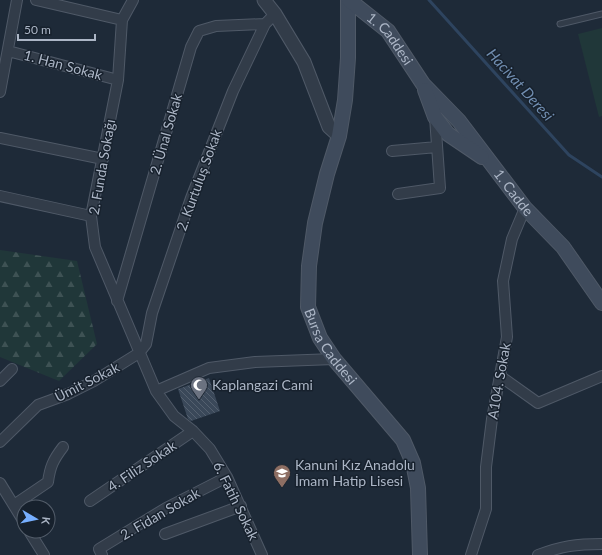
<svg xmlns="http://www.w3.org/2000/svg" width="602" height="555" font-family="Lato,sans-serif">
<defs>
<pattern id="forest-firs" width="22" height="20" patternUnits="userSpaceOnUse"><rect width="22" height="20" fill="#203739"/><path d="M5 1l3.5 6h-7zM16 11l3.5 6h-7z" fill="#3e5254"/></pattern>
<pattern id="building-back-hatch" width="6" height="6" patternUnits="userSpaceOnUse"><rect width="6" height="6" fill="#3a4859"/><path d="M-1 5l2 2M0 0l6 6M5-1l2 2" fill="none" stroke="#54606f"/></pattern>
</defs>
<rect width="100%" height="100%" fill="#1e2a38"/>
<path fill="#203739" d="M602 28V116L599 117 578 34Z"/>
<path fill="url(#forest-firs)" d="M0 250 77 261 97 344 59 381 0 357Z"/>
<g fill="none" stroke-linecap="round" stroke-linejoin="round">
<path stroke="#2e445f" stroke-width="3" d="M429 0 569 155 602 177"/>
</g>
<path fill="url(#building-back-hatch)" d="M209 378 220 411 191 421 188 419 178 389Z"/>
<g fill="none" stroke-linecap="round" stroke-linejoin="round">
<g stroke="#4f5967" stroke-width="7">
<path id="service" d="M560 24 602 14"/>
</g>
<g stroke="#4f5967" stroke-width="12">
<path id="minor" d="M36 0 122 20
M133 0 122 20 118 80 91 216 95 247 156 391 174 416 193 431 210 449 227 477 262 555
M8 51 118 80
M0 92 17 0
M0 138 103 159
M392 151 437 147
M398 194 440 188 435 117
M0 196 91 216
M117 301 191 47 199 31 216 26 265 24
M500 376 538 403 602 376
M0 381 12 369
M156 391 209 368 255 362 334 359
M0 442 38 405 68 394 94 381 139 353 146 344 152 313 191 198 233 91 265 24 275 14
M0 483 24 522
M90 501 193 431
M14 505 48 482C50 467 53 460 63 447
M29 531 44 555
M165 534 241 506
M102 555 99 549 166 508 227 477
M471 555 486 509V467L492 419 507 337 503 281 512 239 525 208
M538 555C562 546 576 544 602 544"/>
</g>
<g stroke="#4f5967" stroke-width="15">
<path id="tertiary" d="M264 0 275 14 304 62 329 127 339 136"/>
</g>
<g stroke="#4f5967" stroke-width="16">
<g id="secondary">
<path id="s1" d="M348 0V58L345 100 339 136 327 174 315 223 309 266 308 307 320 338 334 359 403 440 413 463 418 488 420 555"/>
<path id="s2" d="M349 0 388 31 423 84 459 121 525 208 563 247 602 303"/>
<path d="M425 90 435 117 448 134 482 157"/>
</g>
</g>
<use href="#service" stroke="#323c49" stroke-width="5"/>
<use href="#minor" stroke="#323c49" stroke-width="10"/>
<use href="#tertiary" stroke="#323c49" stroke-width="13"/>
<use href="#secondary" stroke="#3f4b5c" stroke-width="14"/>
</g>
<defs>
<g id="mosque-pin" transform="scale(0.9)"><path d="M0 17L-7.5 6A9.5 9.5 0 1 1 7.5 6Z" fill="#6b7280" stroke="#17212d"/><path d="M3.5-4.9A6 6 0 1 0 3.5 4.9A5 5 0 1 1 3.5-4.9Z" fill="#fff"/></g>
<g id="school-pin" transform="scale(0.9)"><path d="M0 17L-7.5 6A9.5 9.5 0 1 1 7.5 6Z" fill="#8d6e63" stroke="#17212d"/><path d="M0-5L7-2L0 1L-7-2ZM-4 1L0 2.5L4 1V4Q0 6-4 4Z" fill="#fff"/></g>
</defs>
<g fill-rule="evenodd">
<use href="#mosque-pin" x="199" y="385"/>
<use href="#school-pin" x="282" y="473"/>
</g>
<g text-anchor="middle" stroke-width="3" stroke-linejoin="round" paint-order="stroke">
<g font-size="14" fill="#acb6c6" stroke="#17212d">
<text dy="5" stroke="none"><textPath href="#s2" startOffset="57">1. Caddesi</textPath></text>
<text transform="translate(63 65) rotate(15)" y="5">1. Han Sokak</text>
<text transform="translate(166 134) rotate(-74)" y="5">2. Ünal Sokak</text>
<text transform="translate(102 167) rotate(-80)" y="5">2. Funda Sokağı</text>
<text transform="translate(199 180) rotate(-70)" y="5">2. Kurtuluş Sokak</text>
<text dy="5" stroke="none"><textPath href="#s2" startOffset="255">1. Cadde</textPath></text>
<text dy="5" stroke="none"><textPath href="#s1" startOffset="357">Bursa Caddesi</textPath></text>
<text transform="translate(499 381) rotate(-80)" y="5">A104. Sokak</text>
<text transform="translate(87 382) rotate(-27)" y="5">Ümit Sokak</text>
<text transform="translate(142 466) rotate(-34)" y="5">4. Filiz Sokak</text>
<text transform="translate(236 501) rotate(64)" y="5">6. Fatih Sokak</text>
<text transform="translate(160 514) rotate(-30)" y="5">2. Fidan Sokak</text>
</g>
<g font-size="14" fill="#acb6c6" stroke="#17212d" text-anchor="start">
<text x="212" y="390">Kaplangazi Cami</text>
<text x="295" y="470">Kanuni Kız Anadolu<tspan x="295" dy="16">İmam Hatip Lisesi</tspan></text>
</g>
<g font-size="15" font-style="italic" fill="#718eb1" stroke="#17212d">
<text transform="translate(520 85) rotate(48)" y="5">Hacivat Deresi</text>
</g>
</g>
<g transform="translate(36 519) rotate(99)"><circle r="19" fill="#17212d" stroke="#535d6a"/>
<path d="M0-3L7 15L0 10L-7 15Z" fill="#77afff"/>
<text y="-6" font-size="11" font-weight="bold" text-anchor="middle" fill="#acb6c6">K</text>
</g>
<path d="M18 34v6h77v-6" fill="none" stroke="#acb6c6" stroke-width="2"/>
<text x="24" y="34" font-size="12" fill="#acb6c6" stroke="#17212d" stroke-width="3" paint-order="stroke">50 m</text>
</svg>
